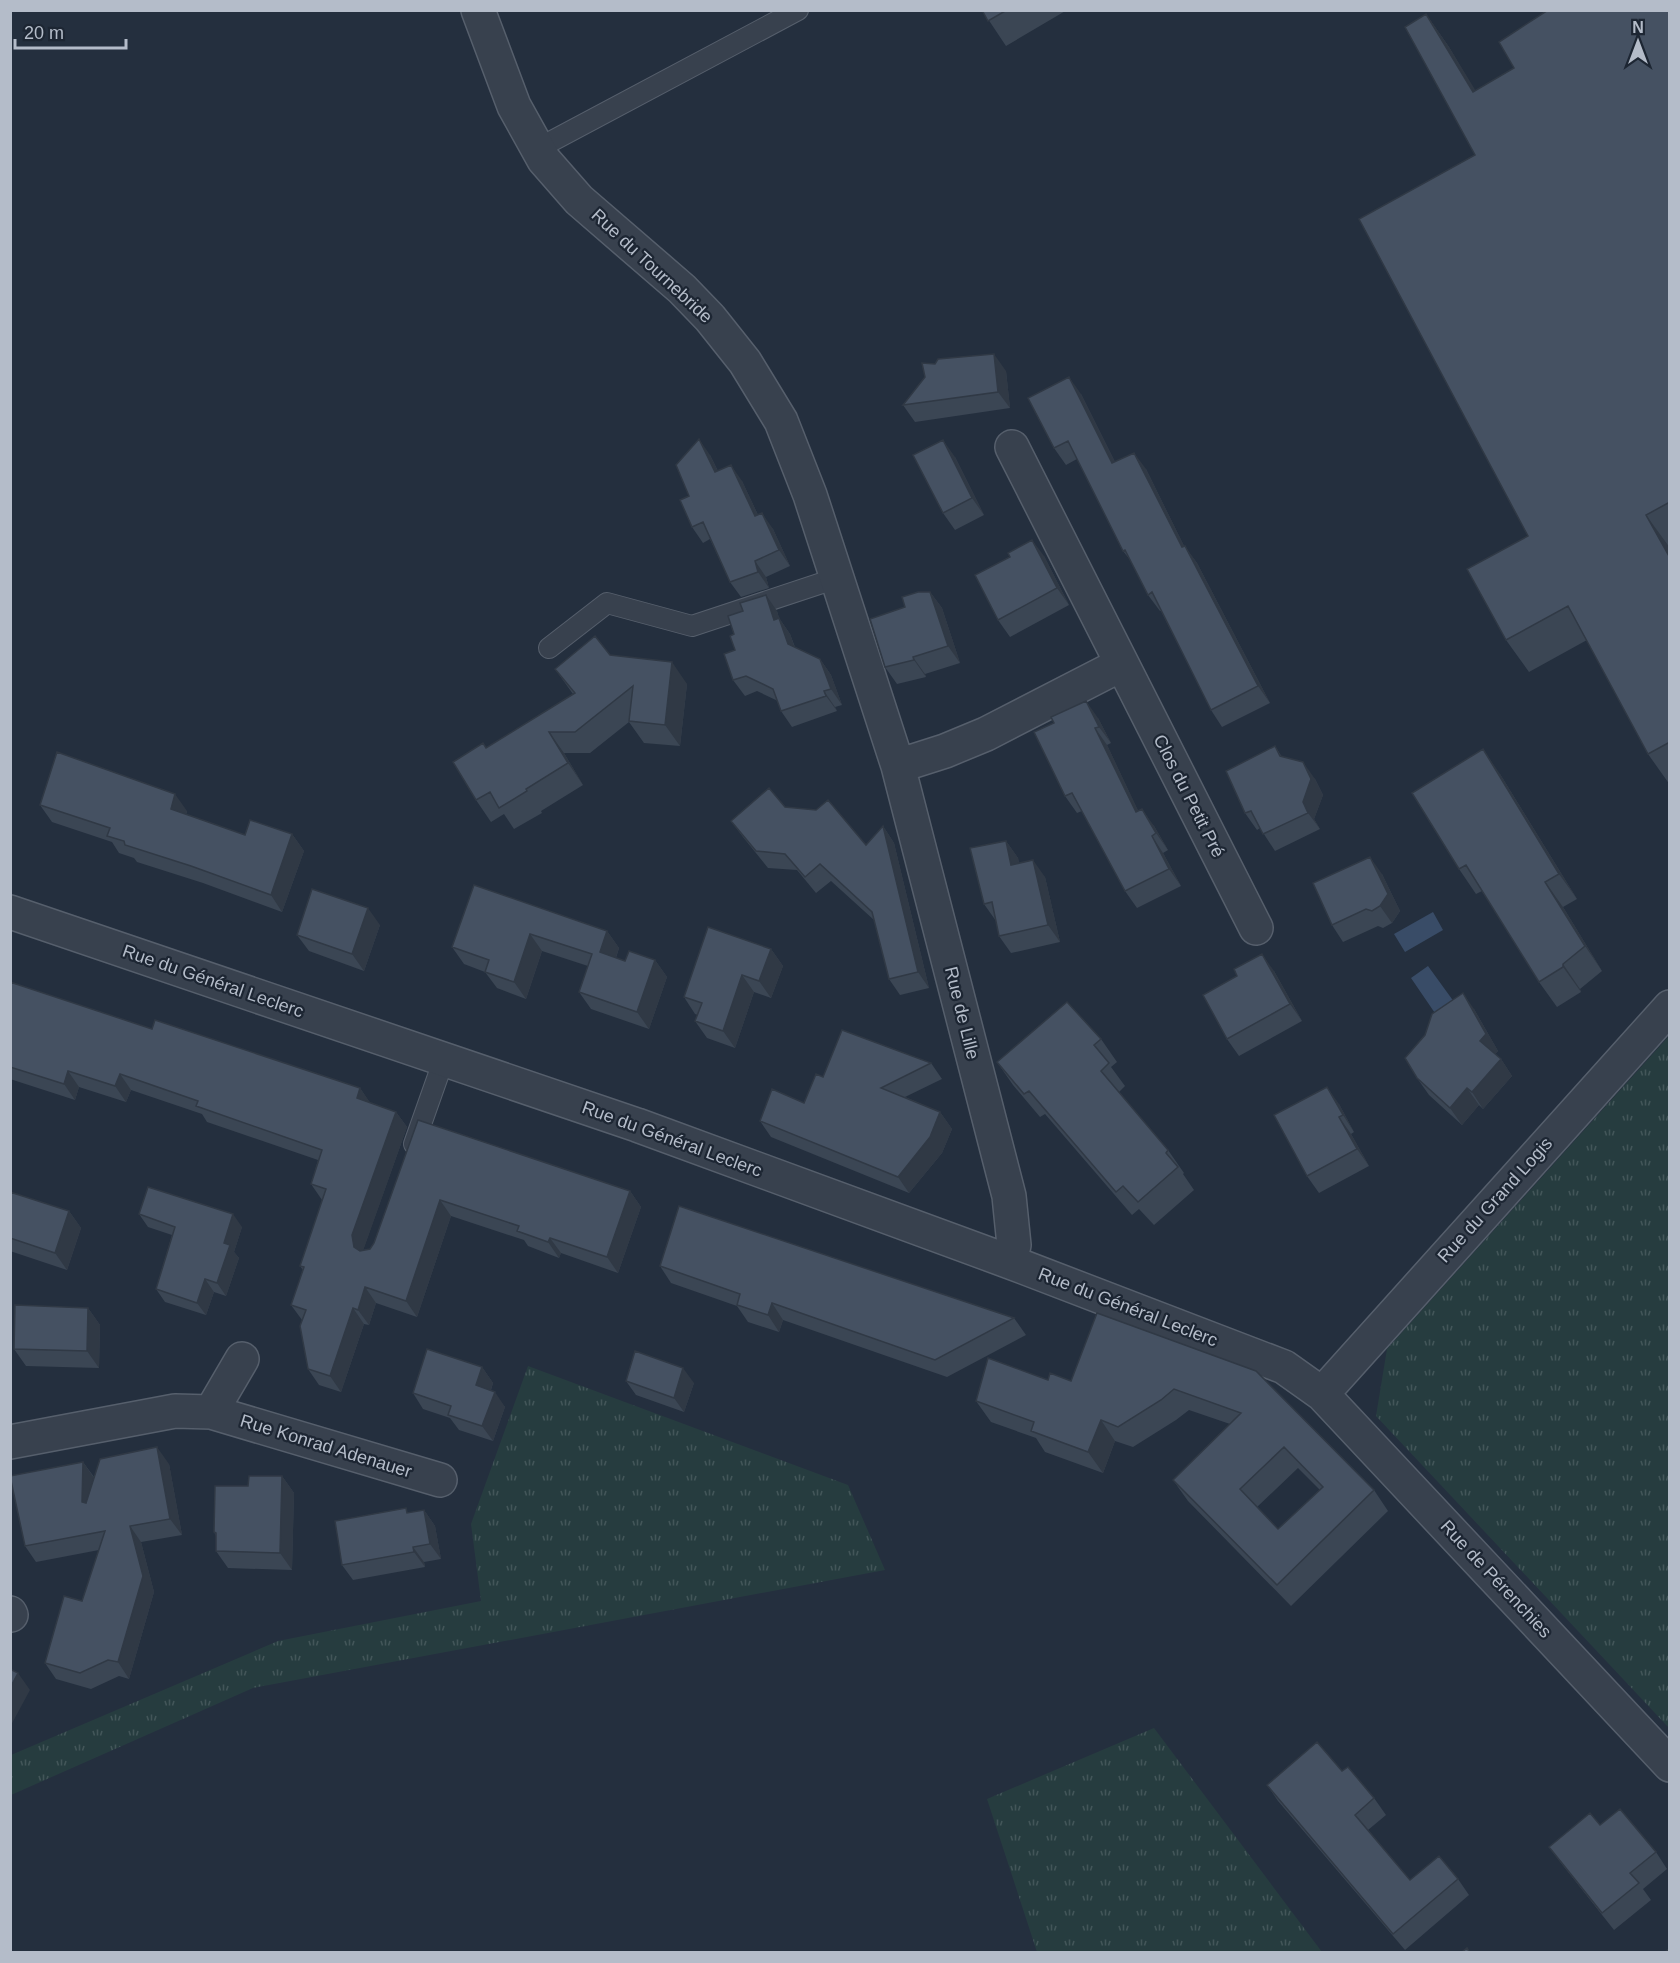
<svg xmlns="http://www.w3.org/2000/svg" width="1680" height="1963" font-family="Arial,sans-serif">
<defs>
<pattern id="grass-tufts" width="24" height="20" patternUnits="userSpaceOnUse" patternTransform="scale(1.5)"><rect width="24" height="20" fill="#263c3f"/><path d="M3 7l-1-3M5 7V3M7 7l1-3M15 17l-1-3M17 17v-4M19 17l1-3" fill="none" stroke="#435659"/></pattern>
</defs>
<rect width="100%" height="100%" fill="#242f3e"/>
<path fill="url(#grass-tufts)" d="M1669 1036V1728L1376 1416 1387 1349Z
M528 1366 848 1485 885 1570 253 1688 11 1795V1755L278 1641 481 1601 471 1524Z
M1154 1728 1322 1952H1037L987 1799Z"/>
<path fill="#394c67" d="M1433 912 1443 930 1405 952 1394 934Z
M1428 966 1457 1006 1439 1019 1411 978Z"/>
<g fill="none" stroke-linecap="round" stroke-linejoin="round">
<g stroke="#565f6c" stroke-width="22">
<path id="service" d="M537 149 798 10
M549 648 607 603 692 626 837 578
M414 1144 444 1059"/>
</g>
<g stroke="#565f6c" stroke-width="36">
<path id="minor" d="M478 10 514 106 544 160 579 200 682 289 710 318 745 362 781 421 810 495 898 766 1009 1196 1014 1245 1010 1262
M1012 447 1256 928
M898 766 945 751 986 734 1122 664
M10 912 637 1125 1010 1262 1284 1367 1322 1394 1670 1765
M1322 1394 1670 1007
M211 1412 242 1359
M10 1442 175 1411 211 1412 440 1480
M10 1613 11 1615"/>
</g>
<use href="#service" stroke="#38414e" stroke-width="20"/>
<use href="#minor" stroke="#38414e" stroke-width="33"/>
</g>
<path fill="#3b4654" fill-rule="evenodd" d="M982 10H1067L1006 46Z
M1670 10 1669 547 1670 785 1648 754 1587 640 1529 672 1506 640 1528 536 1475 155 1426 14 1449 47 1475 91Z
M1006 371 1010 408 915 422 903 405Z
M1081 394 1115 462 1146 469 1184 546 1197 563 1270 703 1222 727 1211 710 1161 611H1160L1148 595 1131 561 1123 551 1077 459 1066 465 1054 448Z
M710 455 718 471 742 481 758 515 773 529 790 566 766 577 769 588 741 597 730 582 710 539 703 543 692 527 689 496Z
M955 457 984 515 955 530 943 513Z
M1044 556 1069 605 1010 637 998 620 1010 557Z
M930 592 942 608 960 663 925 674 926 677 897 684 885 667 905 607Z
M777 611 779 618 790 634 795 647 820 659 831 675 842 705 835 707 837 711 792 727 781 711 778 701 757 691 745 696 733 680 735 650Z
M610 655 687 684 680 746 644 743 629 722 590 753H564L583 785 541 811 542 813 514 829 504 814 491 822 476 800 486 748 573 694 555 669Z
M1098 718 1111 743 1107 745 1138 811 1154 826 1168 850 1163 853 1181 886 1137 908 1125 891 1082 811 1077 813 1065 796Z
M1275 746 1282 757 1315 779 1323 795 1314 819 1320 829 1275 851 1260 828 1257 830 1245 813Z
M1500 774 1577 899 1563 907 1602 971 1580 989 1581 992 1557 1007 1539 982 1482 891 1476 894 1459 869Z
M40 805 187 811 186 815 245 835 292 834 304 851 282 912 203 883 137 862 134 858 119 853 112 842 52 822Z
M785 807 866 845 883 826 894 843 929 988 900 995 889 979 874 920 831 881 816 893 797 870 768 868 743 837 731 821Z
M1006 841 1018 858 1019 864 1045 877 1060 942 1011 953 999 936 996 921 984 904Z
M1382 874 1400 911 1392 923 1383 928 1378 926 1343 942 1332 925Z
M474 885 607 931 619 948 616 958 625 961 655 960 667 977 649 1029 591 1009 579 992 588 966 542 951 526 999 497 988 485 972 464 964 452 947Z
M380 925 364 971 309 951 297 935Z
M771 949 783 966 771 998 754 992 735 1048 707 1038 695 1021 698 1015 695 1014 684 997Z
M1274 971 1302 1021 1239 1056 1227 1039 1237 976Z
M10 982 152 1029 360 1088 370 1103 396 1112 407 1127 363 1250 370 1249 374 1243 418 1120 630 1191 641 1207 618 1273 561 1253 559 1258 528 1246 524 1240 451 1216 417 1317 376 1303 369 1325 364 1324 341 1392 319 1385 308 1369 302 1320 291 1305 303 1270 300 1266 322 1200 311 1184 318 1160 207 1122 202 1114 131 1090 126 1102 79 1087 75 1100 10 1079Z
M1474 1009 1498 1051 1495 1054 1501 1059 1512 1076 1483 1109 1479 1105 1462 1125 1429 1095 1417 1078Z
M1101 1039 1117 1062 1111 1067 1125 1086 1119 1092 1168 1150 1184 1173 1183 1174 1194 1190 1154 1225 1139 1209 1132 1215 1045 1114 1040 1117 1013 1085 997 1062Z
M931 1063 942 1079 905 1097 940 1112 952 1129 942 1153 909 1193 771 1137 760 1121 804 1103 823 1077Z
M1339 1104 1354 1132 1351 1134 1369 1166 1319 1193 1307 1176Z
M10 1192 69 1211 81 1228 67 1270 10 1251Z
M139 1214 242 1227 234 1252 239 1258 226 1296 214 1292 206 1315 165 1302 156 1289 172 1235 148 1227Z
M660 1266 1014 1318 1026 1335 947 1377 783 1320 779 1332 748 1322 737 1306 671 1283Z
M88 1308 100 1325 99 1368 26 1366 14 1349Z
M1097 1313 1374 1490 1388 1511 1291 1606 1188 1501 1173 1480 1230 1424 1189 1410 1176 1420 1133 1447 1115 1441 1103 1473 1045 1452 1036 1438 991 1422 976 1401 1048 1380 1071 1381ZM1298 1468 1320 1490 1278 1529 1257 1507Z
M482 1367 493 1383 491 1390 505 1407 493 1441 459 1430 450 1418 423 1409 413 1393Z
M626 1381 694 1383 684 1412 636 1395Z
M83 1462 94 1477 169 1464 182 1535 141 1542 154 1592 129 1679 119 1676 91 1689 56 1679 45 1663 82 1601 99 1550 36 1562 25 1546Z
M282 1476 294 1493 292 1570 228 1568 216 1551V1536L214 1532 248 1486Z
M424 1510 435 1526 441 1559 424 1562 425 1567 353 1580 342 1565 410 1513Z
M1342 1771 1374 1798 1386 1815 1368 1830 1410 1880 1458 1879 1469 1895 1405 1950 1278 1801 1267 1785Z
M1600 1825 1656 1852 1667 1869 1643 1889 1651 1900 1614 1930 1561 1863 1549 1847Z"/>
<path fill="#303945" d="M1426 14 1449 47 1496 124 1473 92Z
M994 354 1006 371 1010 408 998 392Z
M1069 377 1081 394 1124 480 1112 463Z
M699 439 710 455 726 488 715 472Z
M943 440 955 457 984 515 972 498Z
M1134 453 1146 469 1193 564 1182 547Z
M731 465 742 481 766 532 755 516Z
M762 513 773 529 790 566 779 550Z
M1646 515 1670 548V558Z
M1032 540 1044 556 1069 605 1057 588Z
M1185 546 1197 563 1270 703 1258 686Z
M755 561 766 577 769 588 758 572Z
M930 592 942 608 960 663 948 646Z
M766 595 777 611 779 618 790 634 799 660 788 644 774 620Z
M913 657 925 674 926 677 914 660Z
M820 659 831 675 842 705 831 689Z
M672 662 687 684 680 746 665 725Z
M824 691 835 707 837 711 826 696Z
M1086 701 1098 718 1111 743 1099 727Z
M1095 728 1107 745 1147 829 1136 812Z
M549 732 564 753 583 785 568 763Z
M1483 749 1500 774 1577 899 1559 874Z
M1303 762 1315 779 1323 795 1314 819 1320 829 1308 813 1303 802Z
M175 794 187 811 182 826 171 809Z
M1142 809 1154 826 1168 850 1156 833Z
M883 826 894 843 929 988 918 972Z
M292 834 304 851 282 912 271 895Z
M1152 836 1163 853 1181 886 1169 869Z
M1006 841 1018 858 1023 882 1011 865Z
M1370 857 1382 874 1400 911 1392 923 1380 906Z
M1033 860 1045 877 1060 942 1048 925Z
M1545 882 1563 907 1602 971 1585 946Z
M368 908 380 925 364 971 352 954Z
M607 931 619 948 612 969 600 952Z
M530 934 542 951 526 999 514 982Z
M771 949 783 966 771 998 759 981Z
M1262 954 1274 971 1302 1021 1290 1004Z
M655 960 667 977 649 1029 637 1012Z
M1563 964 1580 989 1581 992 1563 967Z
M742 975 754 992 735 1048 723 1031Z
M1463 993 1474 1009 1498 1051 1492 1058 1480 1041Z
M1501 1059 1512 1076 1483 1109 1472 1092Z
M68 1071 79 1087 75 1100 64 1084Z
M120 1074 131 1090 126 1102 115 1086Z
M1327 1087 1339 1104 1354 1132 1343 1115Z
M360 1088 371 1104 357 1098Z
M1467 1088 1479 1105 1462 1125 1450 1108Z
M396 1112 407 1127 363 1251 365 1262 354 1247 352 1235Z
M940 1112 952 1129 942 1153 909 1193 898 1177Z
M1339 1117 1351 1134 1369 1166 1357 1149Z
M630 1191 641 1207 618 1273 607 1257Z
M440 1200 451 1216 417 1317 406 1301Z
M69 1211 81 1228 67 1270 55 1253Z
M233 1214 242 1227 234 1252 239 1258 226 1296 217 1283 224 1243Z
M550 1238 561 1253 559 1258 548 1242Z
M205 1279 214 1292 206 1315 197 1303Z
M365 1287 376 1303 369 1325 358 1310Z
M772 1303 783 1320 779 1332 768 1315Z
M88 1308 100 1325 99 1368 87 1351Z
M353 1308 364 1324 341 1392 330 1376Z
M482 1367 493 1383 487 1401 476 1385Z
M683 1368 694 1383 684 1412 674 1398Z
M495 1392 505 1407 493 1441 482 1426Z
M1101 1420 1115 1441 1103 1473 1088 1452Z
M157 1447 169 1464 182 1535 170 1519Z
M83 1462 94 1478 93 1518 82 1502Z
M282 1476 294 1493 292 1570 280 1553Z
M424 1510 435 1526 441 1559 430 1544Z
M130 1526 141 1542 154 1592 129 1679 118 1662Z
M413 1547 424 1562 425 1567 414 1552Z
M18 1673 30 1690 10 1727V1688Z"/>
<path fill="#455162" stroke="#303945" stroke-width="1.5" fill-rule="evenodd" d="M982 10H1007L988 21Z
M1548 10H1670V502L1646 515 1670 558V742L1648 754 1568 606 1506 640 1467 569 1528 536 1359 219 1475 155 1405 27 1426 14 1473 92 1514 68 1499 42Z
M994 354 998 392 903 405 925 377 922 363 935 364 938 359Z
M1069 377 1112 463 1134 453 1182 547 1185 546 1258 686 1211 710 1152 592 1148 595 1125 550 1123 551 1068 441 1054 448 1028 398Z
M699 439 715 472 731 465 755 516 762 513 779 550 755 561 758 572 730 582 703 522 692 527 680 500 689 496 676 465Z
M943 440 972 498 943 513 913 455Z
M1032 540 1057 588 998 620 975 575 1010 557 1008 553Z
M918 592H930L948 646 913 657 914 660 885 667 870 619 905 607 902 597Z
M766 595 774 620 779 618 788 644 820 659 831 689 824 691 826 696 781 711 773 689 746 676 733 680 724 654 735 650 730 636 734 634 728 616 743 611 740 603Z
M595 636 610 655 672 662 665 725 629 721 633 686 575 732H549L568 763 526 789 527 791 499 808 490 792 476 800 453 762 483 743 486 748 575 693 555 669Z
M1086 701 1099 727 1095 728 1136 812 1142 809 1156 833 1152 836 1169 869 1125 891 1072 793 1065 796 1034 732 1054 723 1051 717Z
M1275 746 1280 756 1303 762 1311 779 1303 802 1308 813 1263 834 1251 811 1245 813 1226 771Z
M1483 749 1559 874 1545 882 1585 946 1563 964V967L1539 982 1466 865 1459 869 1412 793Z
M57 752 175 794 171 809 245 835 250 820 292 834 271 895 191 866 125 845 124 841 107 836 110 828 40 805Z
M769 788 785 807 816 810 828 800 866 845 883 826 918 972 889 979 872 912 820 864 805 877 785 854 756 851 731 821Z
M1006 841 1011 865 1033 860 1048 925 999 936 992 902 984 904 970 848Z
M1370 857 1388 894 1380 906 1372 911 1366 909 1332 925 1313 883Z
M474 885 607 931 600 952 625 961 629 951 655 960 637 1012 579 992 592 954 530 934 514 982 485 972 489 960 452 947Z
M312 889 368 908 352 954 297 935Z
M708 927 771 949 759 981 742 975 723 1031 695 1021 702 1003 684 997Z
M1262 954 1290 1004 1227 1039 1203 995 1237 976 1234 969Z
M10 982 152 1029 155 1020 360 1088 357 1098 396 1112 352 1235 354 1247 360 1251 370 1249 374 1243 418 1120 630 1191 607 1257 550 1238 548 1242 517 1231 519 1226 440 1200 406 1301 365 1287 358 1310 353 1308 330 1376 308 1369 300 1326 306 1310 291 1305 304 1267 300 1266 326 1189 311 1184 322 1150 196 1106 198 1101 120 1074 115 1086 68 1071 64 1084 10 1067Z
M1463 993 1486 1034 1480 1041 1501 1059 1472 1092 1467 1088 1450 1108 1417 1078 1405 1058 1425 1035 1432 1014Z
M1067 1002 1101 1039 1094 1045 1109 1063 1101 1071 1168 1150 1166 1153 1178 1167 1138 1202 1123 1186 1116 1192 1029 1091 1024 1094 997 1062Z
M842 1030 931 1063 881 1088 940 1112 930 1137 898 1177 760 1121 772 1089 804 1103 816 1074 823 1077Z
M1327 1087 1343 1115 1339 1117 1357 1149 1307 1176 1274 1115Z
M148 1187 233 1214 224 1243 230 1245 217 1283 205 1279 197 1303 156 1289 175 1227 139 1214Z
M10 1192 69 1211 55 1253 10 1238Z
M679 1206 1014 1318 935 1360 772 1303 768 1315 737 1305 740 1294 660 1266Z
M15 1305 88 1308 87 1351 14 1349Z
M1097 1313 1256 1371 1374 1490 1277 1585 1173 1480 1241 1413 1174 1389 1161 1400 1118 1427 1101 1420 1088 1452 1031 1431 1034 1422 976 1401 988 1358 1048 1380 1050 1373 1071 1381ZM1284 1447 1323 1487 1278 1529 1240 1489Z
M427 1349 482 1367 476 1385 495 1392 482 1426 448 1415 451 1406 413 1393Z
M635 1351 683 1368 674 1398 626 1381Z
M157 1447 170 1519 130 1526 143 1576 118 1662 108 1660 80 1673 45 1663 64 1596 82 1601 105 1531 25 1546 10 1476 83 1462 82 1502 86 1503 100 1459Z
M249 1476H282L280 1553 216 1551V1533L214 1532 215 1486H248Z
M406 1508 407 1513 424 1510 430 1544 413 1547 414 1552 342 1565 335 1521Z
M10 1669 18 1673 10 1688Z
M1317 1742 1342 1771 1348 1767 1374 1798 1355 1815 1410 1880 1439 1856 1458 1879 1393 1934 1267 1785Z
M1620 1809 1656 1852 1630 1873 1639 1883 1602 1913 1549 1847 1590 1813 1600 1825Z
M1467 1948 1470 1953H1461Z
M1670 1948V1953H1664Z"/>
<g text-anchor="middle" stroke-width="4.5" stroke-linejoin="round" paint-order="stroke">
<g font-size="18" fill="#b4bcc9" stroke="#1d2633">
<text transform="translate(652 266) rotate(43)" y="6">Rue du Tournebride</text>
<text transform="translate(1189 796) rotate(63)" y="6">Clos du Petit Pré</text>
<text transform="translate(213 981) rotate(19)" y="6">Rue du Général Leclerc</text>
<text transform="translate(962 1013) rotate(76)" y="6">Rue de Lille</text>
<text transform="translate(672 1139) rotate(20)" y="6">Rue du Général Leclerc</text>
<text transform="translate(1495 1200) rotate(-48)" y="6">Rue du Grand Logis</text>
<text transform="translate(1128 1307) rotate(21)" y="6">Rue du Général Leclerc</text>
<text transform="translate(326 1446) rotate(17)" y="6">Rue Konrad Adenauer</text>
<text transform="translate(1496 1579) rotate(47)" y="6">Rue de Pérenchies</text>
</g>
</g>
<rect width="1680" height="1963" fill="none" stroke="#b4bcc9" stroke-width="24"/>
<g transform="translate(1638 42)" stroke="#1d2633" stroke-width="4.5" paint-order="stroke">
<path d="M0-4.5L10 22L0 15L-10 22Z" fill="#b4bcc9"/>
<text y="-9" font-size="16" font-weight="bold" text-anchor="middle" fill="#b4bcc9">N</text>
</g>
<path d="M15 39v9h111v-9" fill="none" stroke="#b4bcc9" stroke-width="3"/>
<text x="24" y="39" font-size="18" fill="#b4bcc9" stroke="#1d2633" stroke-width="4.5" paint-order="stroke">20 m</text>
</svg>
